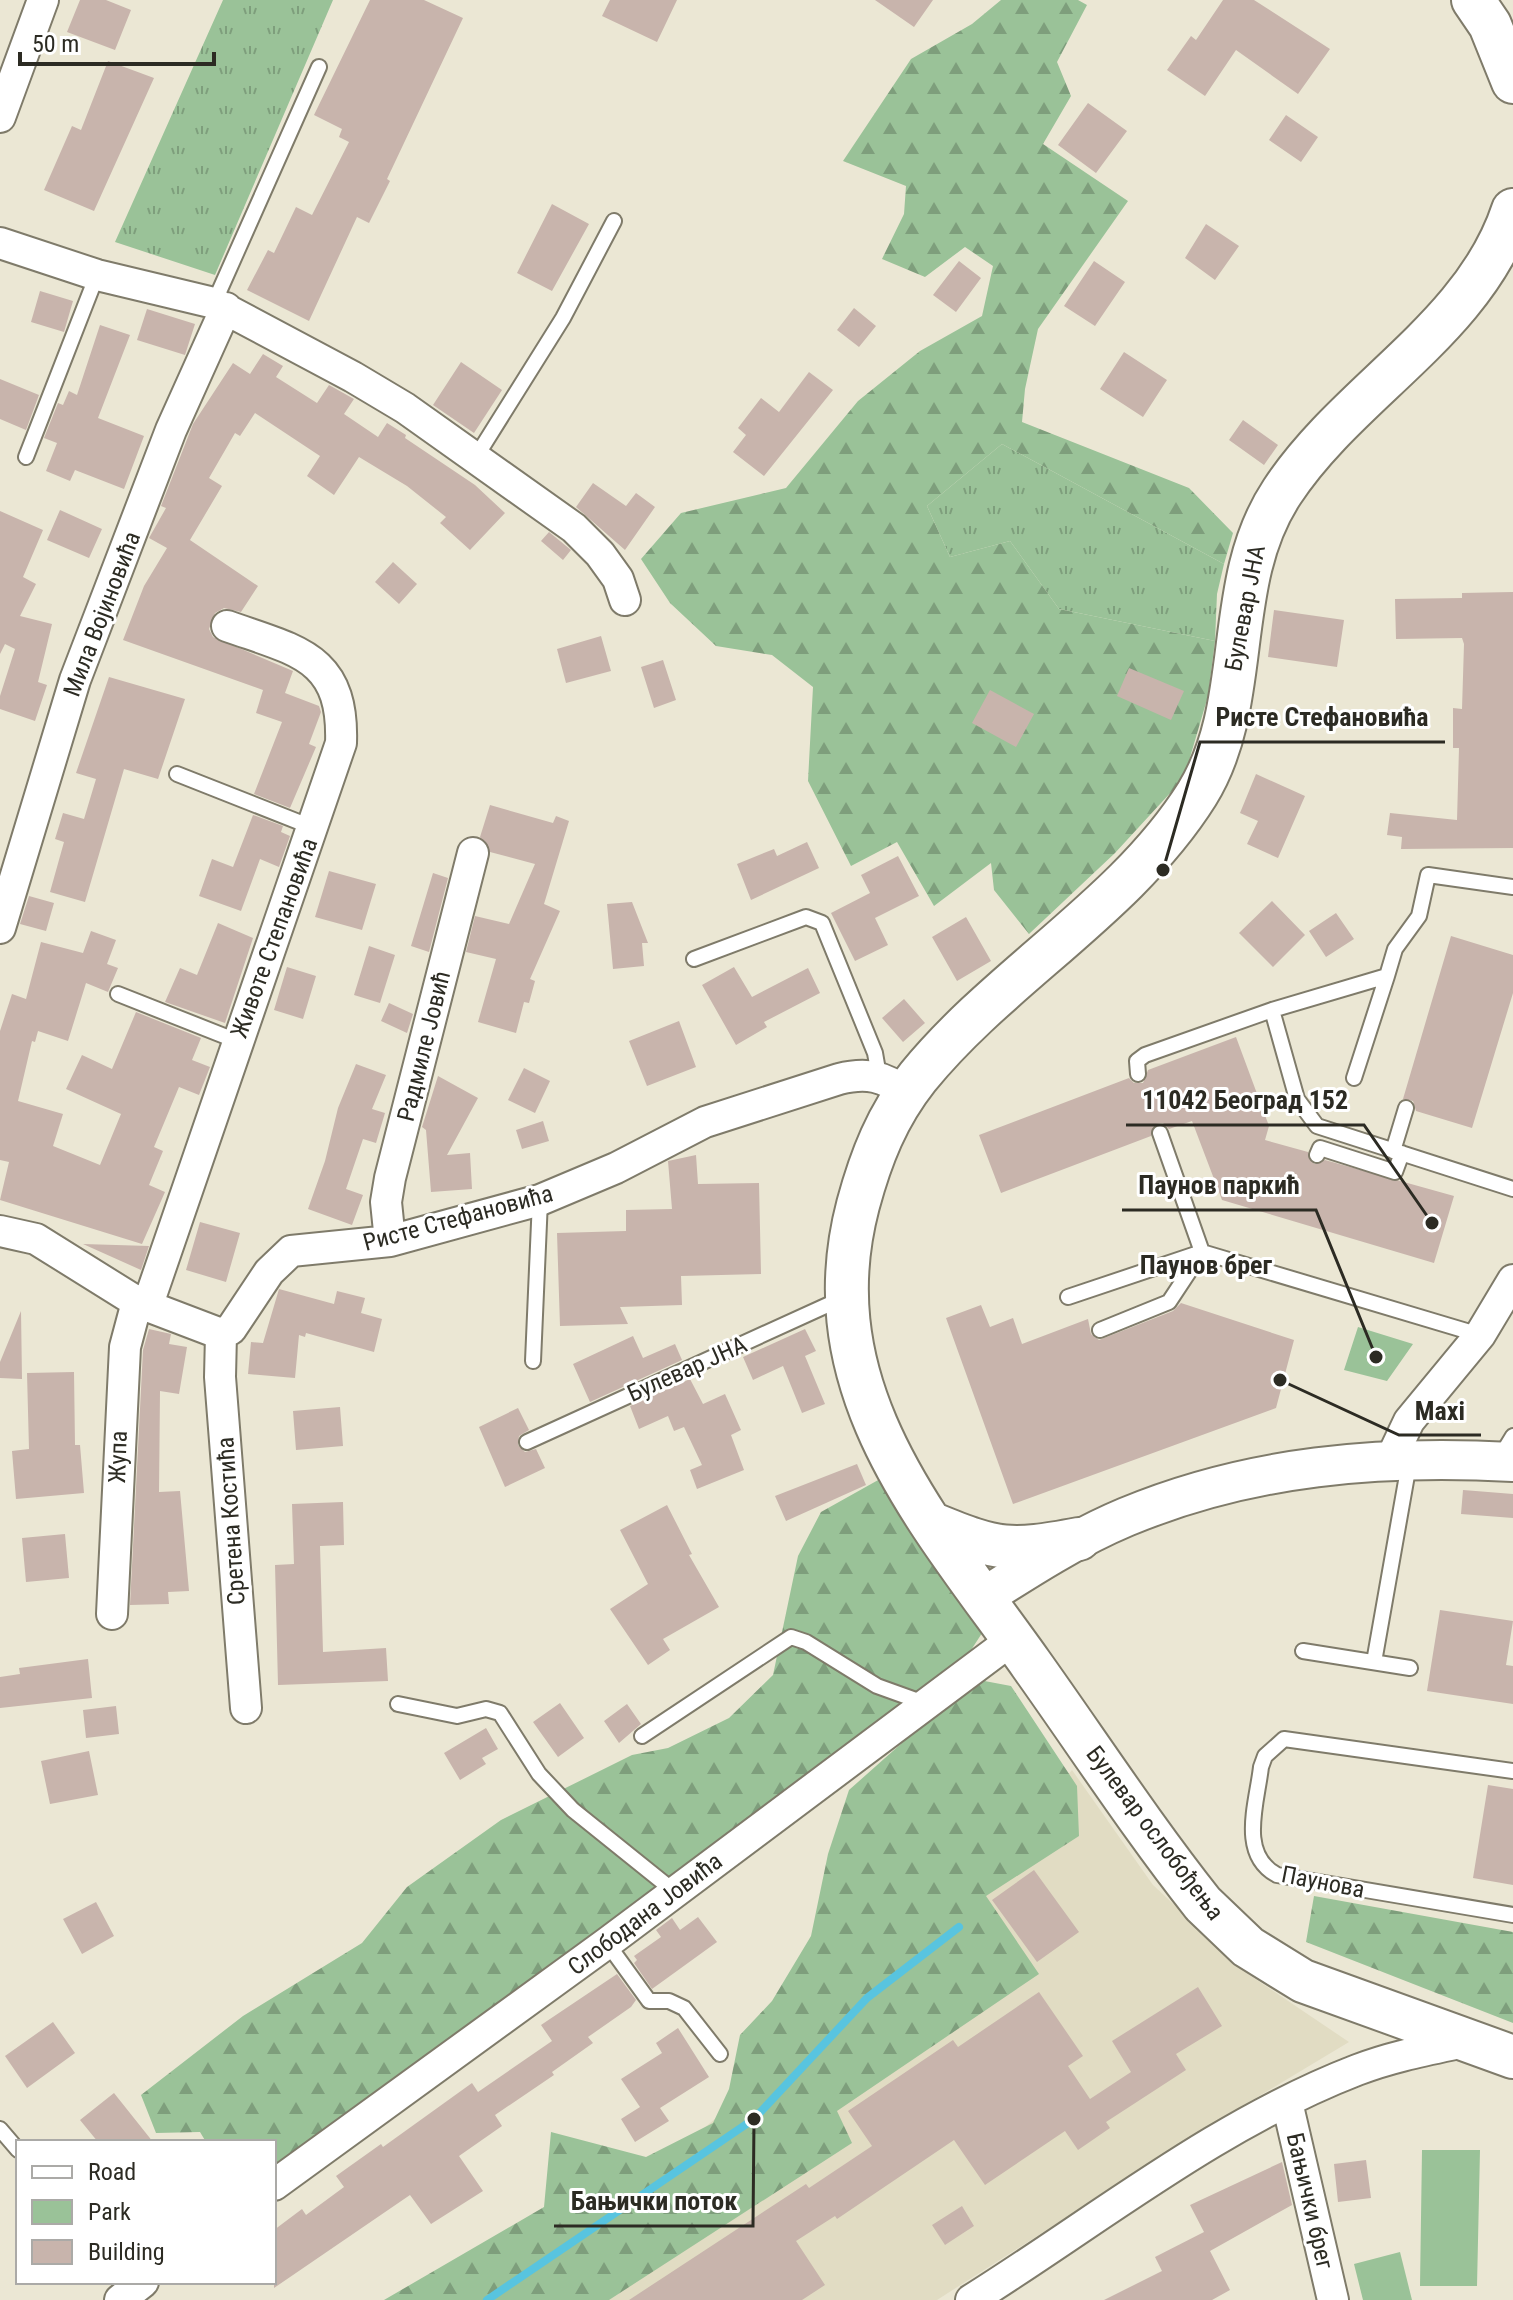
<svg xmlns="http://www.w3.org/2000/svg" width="1513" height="2300" font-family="'Roboto Condensed',sans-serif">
<defs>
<pattern id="grass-tufts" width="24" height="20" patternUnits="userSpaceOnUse" patternTransform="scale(2)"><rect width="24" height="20" fill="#9ac298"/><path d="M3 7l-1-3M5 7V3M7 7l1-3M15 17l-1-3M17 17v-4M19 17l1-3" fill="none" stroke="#7e9e7c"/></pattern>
<pattern id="forest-firs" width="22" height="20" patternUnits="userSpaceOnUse" patternTransform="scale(2)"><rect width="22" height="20" fill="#9ac298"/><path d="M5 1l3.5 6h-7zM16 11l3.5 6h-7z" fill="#7e9e7c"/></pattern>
</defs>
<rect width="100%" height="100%" fill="#ebe7d4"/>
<path fill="#e1dcc3" d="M1072 1770 1153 1885 1248 1974 1349 2042 1214 2123 937 2300H503L737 2100 1011 1842Z"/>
<path fill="url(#grass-tufts)" d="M223 0H333L215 275 115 242Z
M1002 444 1224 564 1217 594 1215 641 1059 609 1010 541 950 557 927 506Z"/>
<path fill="url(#forest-firs)" d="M1001 0H1078L1087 5 1057 62 1071 96 1043 144 1128 201 1038 329 1025 389 1022 422 1189 488 1233 533 1224 564 1002 444 927 506 950 557 1010 541 1059 609 1215 641 1208 696 1184 778 1115 853 1029 934 994 890 991 863 934 906 897 842 851 866 808 781 813 687 772 655 716 646 670 603 641 559 681 513 786 488 858 401 920 351 982 316 993 266 965 247 925 277 882 259 904 214 906 186 843 161 911 59 972 24Z
M880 1479 986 1627 962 1664 274 2172V2142H206L200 2132 156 2133 141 2095 243 2016 362 1943 407 1887 501 1820 632 1755 668 1748 729 1718 773 1675 798 1556 821 1512Z
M974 1679 1011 1686 1077 1786 1079 1836 986 1896 1039 1974 837 2111 852 2143 609 2300H384L544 2207 551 2132 646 2157 713 2123 729 2089 740 2035 772 2001 811 1936 828 1854 849 1790Z
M1314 1896 1513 1932V2023L1306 1942Z"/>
<path fill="#9ac298" d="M1358 1327 1413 1344 1387 1381 1344 1370Z
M1422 2150H1480L1477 2286H1420Z
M1400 2252 1412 2300H1363L1354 2264Z"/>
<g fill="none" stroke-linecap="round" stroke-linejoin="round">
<path stroke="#58c4df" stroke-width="8" d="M487 2300 754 2119 867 1998 959 1927"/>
</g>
<path fill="#c8b4ac" d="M80 0H106L131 10 115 50 67 32Z
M370 0H424L463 18 387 179 390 181 369 223 357 217 309 321 247 290 268 250 274 253 296 207 312 215 349 142 339 137 342 129 314 115Z
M610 0H677L657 42 602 16Z
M875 0H933L914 27Z
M1223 0H1254L1330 49 1298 94 1236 50 1205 96 1167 70 1191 36 1196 40Z
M108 61 154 78 94 211 44 190 72 126 81 130Z
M1088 103 1127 131 1096 173 1058 145Z
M1286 115 1318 137 1301 162 1269 140Z
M552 204 589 224 552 291 517 273Z
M1206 224 1239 246 1215 280 1185 258Z
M959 261 981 278 956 312 933 295Z
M1094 261 1125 282 1095 326 1064 306Z
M40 291 73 301 64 332 31 322Z
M854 308 876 326 859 347 837 330Z
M147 309 195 324 185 355 137 340Z
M100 325 130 335 98 418 144 436 124 489 75 470 70 481 46 471 57 443 44 438 58 403 63 405 69 391 77 395Z
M1124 352 1167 380 1143 417 1100 389Z
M263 354 283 366 276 377 317 403 329 385 354 399 344 414 378 437 387 423 406 435 405 438 475 485 505 513 470 550 440 523 446 517 407 486 359 457 334 495 307 476 320 456 255 413 240 436 235 433 209 478 222 486 190 540 258 586 241 612 224 608 215 613 209 629 213 637 293 671 285 693 319 706 321 712 309 744 316 747 290 808 254 794 282 722 256 713 263 690 123 640 144 586 167 548 149 538 166 508 161 506 193 424 233 363 250 374Z
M461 362 502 390 474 433 433 405Z
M809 372 833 390 764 476 733 452 746 435 738 428 761 398 779 412Z
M0 379 39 395 26 430 0 419Z
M1243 420 1278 445 1264 465 1229 440Z
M593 483 626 506 636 493 655 507 625 550 576 507Z
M60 510 102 529 89 558 47 540Z
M0 511 43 530 23 577 36 584 20 616 52 624 38 682 47 685 35 721 0 709V696L15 649 5 644 0 654Z
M549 532 571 550 563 560 541 541Z
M393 562 417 584 399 604 375 582Z
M1513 592V848L1401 849 1402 837 1387 835 1390 813 1457 820 1459 748H1453V708L1462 709 1464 644 1462 638 1396 639 1395 599 1462 598V593Z
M1274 610 1344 620 1337 667 1268 657Z
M601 636 611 671 566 683 557 649Z
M663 660 676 700 654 708 641 667Z
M1129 668 1184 691 1171 720 1117 696Z
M109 677 185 699 158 779 124 769 85 902 50 892 64 842 55 839 63 813 84 819 96 779 76 773Z
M990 690 1034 714 1016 747 972 723Z
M1256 774 1305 796 1278 858 1247 844 1258 821 1240 813Z
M490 805 553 823 556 816 569 821 544 904 560 911 530 979 535 981 529 1003 524 1002 516 1033 478 1022 496 959 466 952 475 916 509 924 535 864 490 852 480 837Z
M253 815 283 826 281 832 290 836 279 867 260 859 241 911 199 896 212 859 233 867Z
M807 842 819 868 751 900 737 864 774 849 777 856Z
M898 856 919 896 875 918 888 945 855 961 831 913 870 893 861 875Z
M329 871 376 884 362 930 315 917Z
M433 873 448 878 429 952 411 946Z
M29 896 54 903 46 931 20 924Z
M1272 901 1305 935 1273 967 1239 933Z
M632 902 648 943H642L644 966 613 969 607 904Z
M1336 913 1354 939 1326 957 1309 931Z
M966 917 991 961 957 981 932 937Z
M218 923 253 938 225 1023 165 1002 180 968 197 975Z
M91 931 116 940 107 964 118 968 108 992 86 983 68 1041 38 1031 35 1042 32 1041 18 1101 63 1114 53 1146 100 1165 121 1114 66 1089 82 1055 112 1069 136 1012 201 1038 192 1060 210 1067 199 1095 179 1087 154 1147 163 1151 149 1185 165 1192 142 1244 0 1200 9 1162 0 1160V1031L12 994 26 999 41 942 83 953Z
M1451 936 1513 955V993L1472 1128 1416 1111 1413 1101 1403 1099Z
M369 946 395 955 380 1003 354 995Z
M287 967 316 976 303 1019 274 1010Z
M734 967 752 997 808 968 820 993 764 1022 767 1027 736 1045 702 985Z
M904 999 925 1023 903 1042 882 1018Z
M389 1003 413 1014 407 1033 381 1021Z
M679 1021 696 1067 647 1086 629 1041Z
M1236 1037 1269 1126 1265 1140 1308 1152 1314 1164 1325 1160 1454 1196 1434 1263 1222 1200 1192 1121 1169 1129 1163 1123 1156 1124 1151 1136 1001 1193 979 1135 1129 1078 1134 1083H1143L1148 1070Z
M356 1064 386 1075 372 1109 385 1113 376 1143 363 1139 346 1189 363 1195 352 1225 308 1209 325 1161 338 1108Z
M524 1068 550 1081 535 1113 508 1100Z
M438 1076 478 1098 447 1155 470 1153 472 1189 431 1192 426 1130 422 1127Z
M543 1121 549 1141 522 1149 516 1130Z
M696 1155 698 1184 759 1183 761 1274 681 1276 682 1305 620 1307 628 1324 560 1326 557 1233 626 1231V1210L672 1209 668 1161Z
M200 1222 240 1233 226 1282 186 1270Z
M83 1244 149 1246 141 1270Z
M279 1289 334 1304 337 1291 365 1298 361 1313 382 1319 374 1352 306 1333 305 1337 299 1335 295 1378 248 1374 251 1342 263 1343Z
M1181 1303 1294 1340 1276 1408 1013 1504 946 1318 981 1305 990 1327 1013 1318 1022 1344 1088 1319 1091 1334 1099 1340 1173 1311Z
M21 1311 22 1379 0 1378V1362Z
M149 1329 171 1334 169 1344 187 1347 179 1394 160 1391 159 1492 180 1491 189 1591 168 1592 169 1604 130 1605 143 1350Z
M805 1329 816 1351 805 1356 825 1404 802 1413 783 1366 753 1380 743 1357Z
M633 1336 643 1358 675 1344 682 1360 590 1402 573 1364Z
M74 1372 75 1445H80L84 1493 16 1499 12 1451 29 1449 27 1373Z
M690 1379 703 1404 725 1394 741 1430 731 1435 744 1470 697 1489 690 1470 702 1465 684 1427 674 1431 668 1416 639 1429 630 1406Z
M340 1407 343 1446 296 1450 293 1411Z
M518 1408 529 1430 519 1436 518 1445 525 1452 536 1449 545 1468 505 1487 479 1427Z
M857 1464 866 1485 786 1521 775 1496Z
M1463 1490 1513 1494V1518L1461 1514Z
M343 1502 344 1545 320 1546 323 1652 386 1648 388 1681 278 1685 275 1565 294 1564 292 1504Z
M667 1505 692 1554 689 1555 719 1607 663 1639 670 1650 648 1665 610 1609 648 1584 620 1530Z
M65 1534 69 1578 26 1582 22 1538Z
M1440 1610 1513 1621 1506 1665 1513 1666V1704L1427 1691Z
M88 1659 92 1698 0 1708V1677L20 1674 19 1668Z
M560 1703 584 1738 558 1757 533 1722Z
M627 1704 641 1724 619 1743 604 1721Z
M116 1706 119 1734 86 1738 83 1710Z
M486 1728 498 1749 482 1758 486 1764 460 1780 444 1753Z
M89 1751 98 1795 50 1804 41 1761Z
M1488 1785 1513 1789V1885L1473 1878Z
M1034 1870 1079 1932 1037 1962 992 1900Z
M96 1902 114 1936 82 1954 63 1919Z
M698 1917 717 1942 652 1989 634 1963 637 1960 634 1956 661 1937 656 1930 672 1918 680 1930Z
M617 1974 636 2000 631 2007 588 2037 593 2043 552 2072 554 2075 495 2115 502 2126 459 2156 483 2191 431 2224 410 2195 274 2288V2230L302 2209 306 2215 344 2187 336 2176 381 2144 383 2147 472 2083 478 2092 552 2041 541 2025Z
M1198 1987 1222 2026 1176 2054 1186 2070 1106 2122 1110 2128 1078 2150 1065 2131 985 2185 954 2140 837 2219 835 2216 796 2241 825 2285 802 2300H629L806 2184 809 2188 872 2146 848 2111 953 2040 958 2047 1039 1992 1083 2056 1068 2066 1090 2099 1131 2072 1112 2041Z
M53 2022 75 2053 27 2088 5 2056Z
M678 2028 709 2077 660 2108 669 2121 635 2142 621 2119 640 2107 621 2079 662 2053 656 2043Z
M114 2093 153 2142H98L80 2120Z
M1366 2160 1371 2198 1338 2202 1334 2164Z
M1282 2162 1292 2205 1210 2251 1230 2290 1212 2300H1104L1162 2271 1155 2257 1204 2232 1190 2205Z
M962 2206 974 2226 945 2245 932 2225Z"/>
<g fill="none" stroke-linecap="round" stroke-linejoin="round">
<g stroke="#7f7b6a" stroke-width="18">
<path id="service" d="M214 303 319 67
M26 457 97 275
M476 457 563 318 614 221
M177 774 314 828
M694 959 806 917 822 923 875 1053 879 1076
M118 994 237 1041
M1272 1010 1387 976 1395 949 1419 916 1428 875 1513 887
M1138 1074 1137 1061 1145 1055 1272 1010 1297 1099 1317 1126 1513 1189
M1354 1078 1387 976
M1393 1151 1406 1108
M1317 1155 1320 1148 1395 1172 1402 1153
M1068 1297 1202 1252 1160 1133
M1100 1330 1169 1302 1202 1252 1480 1335
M533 1361 540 1200
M527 1442 843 1298
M1499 1459 1513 1436
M1303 1651 1410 1668
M1374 1662 1409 1464
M398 1704 457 1716 486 1709 500 1713 539 1774 573 1810 675 1892
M642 1736 791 1637 806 1642 877 1686 927 1704
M1513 1771 1284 1739 1265 1756 1261 1767C1257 1803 1238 1854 1277 1875L1513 1915
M607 1943 649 2001H669L684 2008 720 2054
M0 2129 18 2150"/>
</g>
<g stroke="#7f7b6a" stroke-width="34">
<path id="minor" d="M0 117 43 0
M0 243 97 275 214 303 353 377 405 408 574 528 600 554 618 579 625 600
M0 928 75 680 171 430 226 308
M0 1231 36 1239 137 1302 221 1334 231 1329 269 1272 291 1251 390 1241 540 1200 616 1168 705 1122 839 1079C867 1072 883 1076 907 1093
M390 1241 386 1202 390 1178 473 853
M147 1307 341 743C344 656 297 651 227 626
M221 1334 220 1377 246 1708
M1391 1459 1409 1421 1480 1335 1513 1280
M112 1614 125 1347 137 1302
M1287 2102 1333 2300
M274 2185 607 1943 1013 1639
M120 2300 143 2282
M971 2300C1097 2221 1217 2124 1357 2070 1393 2056 1432 2049 1469 2041"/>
</g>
<g stroke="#7f7b6a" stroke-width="42">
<path id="tertiary" d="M984 1597C1029 1568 1076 1538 1126 1517 1251 1465 1380 1455 1513 1462"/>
</g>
<g stroke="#7f7b6a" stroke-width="46">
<path id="secondary" d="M1473 0 1490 25 1513 82
M1513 210C1474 329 1348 391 1282 492 1221 584 1254 702 1197 794 1126 907 1001 975 918 1077 887 1116 871 1157 858 1205 809 1391 931 1523 1031 1664 1088 1744 1142 1827 1203 1904L1248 1947 1303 1981 1513 2057
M933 1524C999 1551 1009 1552 1079 1539"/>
</g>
<use href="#service" stroke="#fff" stroke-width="14"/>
<use href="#minor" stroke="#fff" stroke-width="30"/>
<use href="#tertiary" stroke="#fff" stroke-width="38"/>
<use href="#secondary" stroke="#fff" stroke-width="42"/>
</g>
<g text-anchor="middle" stroke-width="6" stroke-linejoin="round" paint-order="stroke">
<g font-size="24" fill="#2c2b23" stroke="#fff">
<text transform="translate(1245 608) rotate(-79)" y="8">Булевар ЈНА</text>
<text transform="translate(102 614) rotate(-69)" y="8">Мила Војиновића</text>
<text transform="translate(274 938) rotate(-70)" y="8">Животе Степановића</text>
<text transform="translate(424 1046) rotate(-76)" y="8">Радмиле Јовић</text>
<text transform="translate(458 1218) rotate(-15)" y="8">Ристе Стефановића</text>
<text transform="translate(687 1369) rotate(-24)" y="8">Булевар ЈНА</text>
<text transform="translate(118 1457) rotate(-88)" y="8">Жупа</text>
<text transform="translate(231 1521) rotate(-94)" y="8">Сретена Костића</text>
<text transform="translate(1155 1833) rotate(53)" y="8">Булевар ослобођења</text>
<text transform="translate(1323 1882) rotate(11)" y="8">Паунова</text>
<text transform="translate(645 1914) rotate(-37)" y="8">Слободана Јовића</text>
<text transform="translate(1310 2201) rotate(77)" y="8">Бањички брег</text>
</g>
<g font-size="26" font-weight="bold" fill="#2c2b23" stroke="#fff">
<text x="1206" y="1274">Паунов брег</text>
</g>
</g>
<path fill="none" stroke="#2c2b23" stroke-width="3" d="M1163 870L1200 742H1445M1432 1223L1364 1125H1126M1376 1357L1316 1210H1122M1280 1380L1399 1435H1481M754 2119L753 2226H554"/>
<g fill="#2c2b23" stroke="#fff" stroke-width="3">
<circle cx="1163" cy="870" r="8"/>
<circle cx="1432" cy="1223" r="8"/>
<circle cx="1376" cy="1357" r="8"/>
<circle cx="1280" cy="1380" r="8"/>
<circle cx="754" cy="2119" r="8"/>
</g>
<g font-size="26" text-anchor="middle" font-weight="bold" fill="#2c2b23" stroke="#fff" stroke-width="6" stroke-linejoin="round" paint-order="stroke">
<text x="1322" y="726">Ристе Стефановића</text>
<text x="1245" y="1109">11042 Београд 152</text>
<text x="1219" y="1194">Паунов паркић</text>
<text x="1440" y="1420">Maxi</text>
<text x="654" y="2210">Бањички поток</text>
</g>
<rect x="16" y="2140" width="260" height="144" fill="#ffffff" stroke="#abaaa7" stroke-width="2"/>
<rect x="32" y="2166" width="40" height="12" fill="#ffffff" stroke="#abaaa7" stroke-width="2"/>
<text x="88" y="2180" font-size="24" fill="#2c2b23">Road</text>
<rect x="32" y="2200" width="40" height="24" fill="#9ac298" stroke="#abaaa7" stroke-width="2"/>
<text x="88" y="2220" font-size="24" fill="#2c2b23">Park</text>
<rect x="32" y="2240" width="40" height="24" fill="#c8b4ac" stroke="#abaaa7" stroke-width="2"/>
<text x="88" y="2260" font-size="24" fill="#2c2b23">Building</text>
<path d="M20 52v12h194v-12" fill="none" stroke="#2c2b23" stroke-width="4"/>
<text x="32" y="52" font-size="24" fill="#2c2b23" stroke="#ffffff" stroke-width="6" paint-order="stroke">50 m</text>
</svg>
